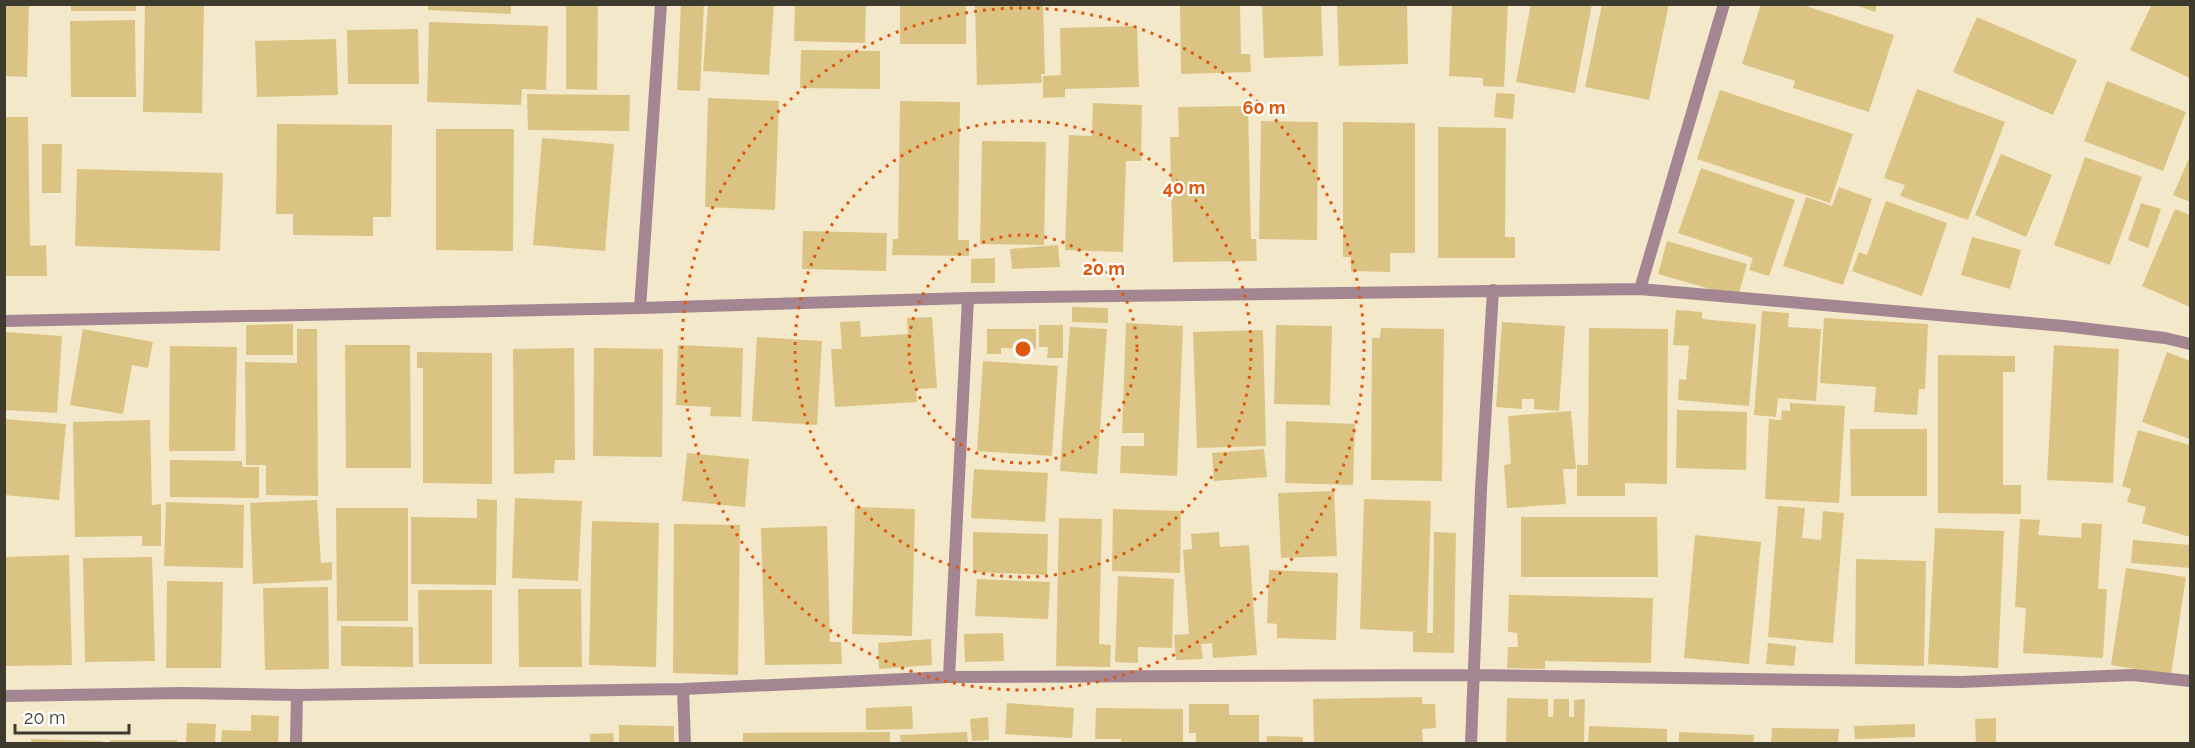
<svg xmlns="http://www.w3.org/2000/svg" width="2195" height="748" font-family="Raleway,sans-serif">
<rect width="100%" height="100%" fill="#f3e8c9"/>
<path fill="#dbc483" d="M4 4H29L27 77 4 76Z
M71 4H136V11H71Z
M145 4H204L202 113 143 112Z
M428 4H511V14L428 10Z
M566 4H598L597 90 566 89Z
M681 4H704L700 91 677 90Z
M708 4H774L769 75 703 71Z
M795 4H866L865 43 794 41Z
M900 4H966V44H900Z
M975 4H1043L1045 74H1041L1042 83 977 85Z
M1180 4H1240L1241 54H1250L1251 72 1181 74Z
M1262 4H1321L1323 56 1264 58Z
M1337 4H1407L1408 64 1339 66Z
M1452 4H1508L1504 87 1483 86V78L1449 76Z
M1531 4H1592L1575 93 1516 82Z
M1602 4H1669L1649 100 1585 87Z
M1761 4H1800L1894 35 1869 112 1793 88 1795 81 1742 64Z
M1853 4H1877L1875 12Z
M2152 4H2190V78L2130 50Z
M1977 17 2077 60 2053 115 1953 72Z
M135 20 136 97H71L70 21Z
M429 22 548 26 546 90 522 89 521 105 427 102Z
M1137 26 1139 87 1065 89V97L1043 98V76L1061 75 1060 28Z
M418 29 419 84H348L347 30Z
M336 39 338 95 257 97 255 41Z
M801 50 880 51V89L800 88Z
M2107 81 2186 112 2163 171 2084 141Z
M1917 89 2005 122 1968 220 1900 196 1905 185 1884 178Z
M1720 90 1853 134 1830 203 1697 159Z
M1496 93 1515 94 1513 119 1494 117Z
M527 94 630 95 629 131 528 130Z
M708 98 779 101 775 210 705 207Z
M900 101 960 102 958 240H969V256L892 255 893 239H898Z
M1093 103 1142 105 1141 161H1126L1123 252 1065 250 1069 135 1092 136Z
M1248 106 1251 239H1256L1257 261 1173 262 1170 137H1179L1178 107Z
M4 117H28L30 246 46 245 47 276H4Z
M1261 121 1318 122 1317 240 1259 239Z
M1343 122 1415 123V253H1390V272L1351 271V257H1343Z
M277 124 392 125 391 217H373V236L293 235V214H276Z
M1438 127 1506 128 1505 237H1515V258H1438Z
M436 129H514L513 251 436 250Z
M542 138 614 144 605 251 533 245Z
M982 141 1046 142 1044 245 980 244Z
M42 144H62L61 193H42Z
M2001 154 2052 175 2026 237 1975 215Z
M2190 156V202L2173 195Z
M2085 157 2142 177 2110 265 2054 245Z
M1701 168 1795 200 1769 276 1749 270 1753 258 1678 233Z
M77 169 223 173 220 251 75 246Z
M1839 187 1872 199 1843 285 1783 266 1806 197 1832 206Z
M1886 201 1947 223 1922 296 1852 271 1859 252 1867 255Z
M2141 203 2161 209 2148 248 2128 240Z
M2175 209 2190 215V307L2142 286Z
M803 231 887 233 886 271 802 269Z
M1972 237 2021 250 2010 289 1961 275Z
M1667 241 1747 264 1738 297 1658 274Z
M1058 245 1060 267 1012 269 1010 249Z
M995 258V283H971V259Z
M1072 307 1108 308V323L1072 322Z
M1676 310 1702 312V319L1756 324 1749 406 1678 400 1679 379 1686 380 1689 346 1673 345Z
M1762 311 1789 313 1788 327 1821 329 1816 401 1778 398 1776 417 1754 415Z
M932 317 937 388 916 389 917 402 835 407 831 349H842L840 322 860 321 861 337 908 334 907 318Z
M1824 318 1928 324 1925 389H1919L1917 415 1874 412 1876 387 1820 383Z
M1502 322 1565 326 1559 411 1534 409V399H1522V409L1496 407Z
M1126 323 1183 326 1177 476 1120 473 1121 446H1144V433H1122Z
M293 324V355H246V325Z
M1039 325H1063V358H1047L1048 347H1039Z
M1276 325 1332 326 1330 405 1274 404Z
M1070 327 1107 329 1097 474 1060 471Z
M1381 328 1444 329 1442 481 1371 480 1372 338H1380Z
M1589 328 1668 329 1667 484 1625 483V496H1577V465H1588Z
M83 329 153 342 148 368 132 365 123 414 70 405Z
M297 329H317L318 496 266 495V465H246L245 362 297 363Z
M987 329H1036V349L1001 348V354H987Z
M1263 330 1266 446 1197 448 1193 332Z
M5 332 62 336 57 413 5 410Z
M757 337 822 341 817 425 752 421Z
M345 345H410L411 468H346Z
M678 345 743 348 741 417 710 416 711 407 676 405Z
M2054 345 2119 349 2113 483 2047 480Z
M170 346 237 347 235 451H169Z
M574 348 575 460H555L554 473 514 474 513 349Z
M594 348 663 349 662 457 593 456Z
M417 352 492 353V484L423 483V368H417Z
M2167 352 2190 361V439L2142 422Z
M1938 355 2015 356V372H2003V485H2021V514L1938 513Z
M983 361 1058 366 1052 456 977 451Z
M1790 403 1845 406 1839 503 1765 499 1769 419 1781 420 1782 410 1790 411Z
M1677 410 1747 412 1746 470 1676 468Z
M1571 411 1576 469H1563L1566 504 1507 508 1504 465 1511 464 1508 416Z
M4 419 66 424 59 500 4 495Z
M150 420 152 505 161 504V546H142V536L75 537 73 422Z
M1286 421 1355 424 1353 485 1285 483Z
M1850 429H1927V496H1851Z
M2138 430 2190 445V537L2142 523 2146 507 2127 502 2131 489 2122 486Z
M1264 449 1267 477 1214 481 1212 453Z
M687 453 749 459 745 507 682 501Z
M170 460 242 461V467H259V498L170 497Z
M974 469 1048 473 1045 522 971 518Z
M1334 491 1337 556 1281 558 1278 493Z
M515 498 582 501 578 581 512 578Z
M477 499 497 500 496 585 411 584V517L477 518Z
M1364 499 1431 501 1427 633H1433L1434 532 1456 533 1454 653 1413 652V632H1422L1360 629Z
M317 500 321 563 332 562V580L253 584 250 503Z
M166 502 244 505 243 568 164 566Z
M1778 506 1805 508 1802 538 1821 540 1823 511 1844 513 1833 643 1768 637Z
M855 507 915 509 912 636 852 634Z
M336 508H408V621H337Z
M1113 509 1181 511 1180 573 1112 571Z
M1521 517H1657L1658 577H1521Z
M1059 518 1102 519 1099 644 1111 645 1110 667 1056 666Z
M2020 519 2040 520 2038 535 2081 538 2082 523 2102 524 2098 589H2107L2103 658 2023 653 2026 608 2015 607Z
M592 521 659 523 656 667 589 665Z
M674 524 740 525 738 675 673 673Z
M827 526 830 642H841L842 664 765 665 761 528Z
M1935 528 2004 531 1998 668 1928 664Z
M973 532 1048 534 1047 575 973 572Z
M1219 532 1220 547 1249 545 1257 655 1213 658 1212 643 1201 644 1203 659 1176 660 1174 635 1189 634 1183 550 1192 549 1191 534Z
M1695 535 1761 542 1749 664 1684 658Z
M2133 540 2190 545V568L2131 563Z
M69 555 72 665 4 666V557Z
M152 557 155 661 85 662 83 558Z
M1856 559 1926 561 1924 666 1855 664Z
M2126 568 2186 577 2171 675 2111 665Z
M1269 570 1338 573 1336 640 1277 638V624L1267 623Z
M1118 576 1174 579 1172 648 1138 647V663L1115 662Z
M977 579 1050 582 1048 619 975 616Z
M167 581 223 582 221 668H166Z
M328 587 329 669 265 670 263 588Z
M518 589H581L582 667H519Z
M418 590H492V664H419Z
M1509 595 1653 598 1651 663 1545 661V669L1507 668 1508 647H1518L1517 633 1508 632Z
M341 626 413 627V667L341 666Z
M1003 633 1004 661 965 662 964 634Z
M931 639 932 665 879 669 878 643Z
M1768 643 1796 646 1794 666 1766 664Z
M1422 697V704H1435L1436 728 1422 729 1423 744H1314L1313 699Z
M1507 698 1548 699V717H1553L1554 699H1569V717H1574V700L1585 699 1584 744H1506Z
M1007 703 1074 708 1072 738 1005 734Z
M1189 704H1229V715H1259V744H1196V733H1189Z
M912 706 913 729 866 730V708Z
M1096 708 1183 709V744H1121V739H1095Z
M251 715 279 716 278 744H221L222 730 251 731Z
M988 717 989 740 972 741 970 719Z
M1996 718V744H1976L1975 719Z
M187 723 216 724 215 744H186Z
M1915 724V737L1855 739 1854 726Z
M619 725 674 726V744H619Z
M1589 726 1667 729V744H1588Z
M1772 728 1839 729 1838 744H1771Z
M890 732V744H743V733Z
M967 732 968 744H901L900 735Z
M1679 732 1754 735 1753 744H1679Z
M613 733 614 744H590V734Z
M1267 736 1303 737V744H1266Z
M31 739 103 741V744H31Z
M110 740H177V744H110Z"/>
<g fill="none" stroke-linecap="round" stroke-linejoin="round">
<path stroke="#a38691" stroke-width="12" d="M1640 289 1724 4
M640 308 661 4
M4 321 640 308 968 298 1640 289 2064 326 2165 338 2190 344
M949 677 968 298
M683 689 685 744
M4 696 183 693 297 695 683 689 949 677 1472 675 1961 682 2133 675 2190 681
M296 744 297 695
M1471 744 1481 489 1493 290"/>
</g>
<g fill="none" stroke="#e0570e" stroke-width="3" stroke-dasharray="3 6">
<circle cx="1023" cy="349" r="114"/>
<circle cx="1023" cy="349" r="228"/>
<circle cx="1023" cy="349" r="341"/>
</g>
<circle cx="1023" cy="349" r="9" fill="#e0570e" stroke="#fff" stroke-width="3"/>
<g font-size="18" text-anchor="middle" font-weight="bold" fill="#e0570e" stroke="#fff" stroke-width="4.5" stroke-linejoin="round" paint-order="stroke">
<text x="1264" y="114">60 m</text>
<text x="1184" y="194">40 m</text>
<text x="1104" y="275">20 m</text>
</g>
<rect width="2195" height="748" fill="none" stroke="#3f3a2e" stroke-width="12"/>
<path d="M15 724v9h114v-9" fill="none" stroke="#3f3a2e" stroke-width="3"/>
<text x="24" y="724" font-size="18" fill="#3f3a2e" stroke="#ffffff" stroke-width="4.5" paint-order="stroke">20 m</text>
</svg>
